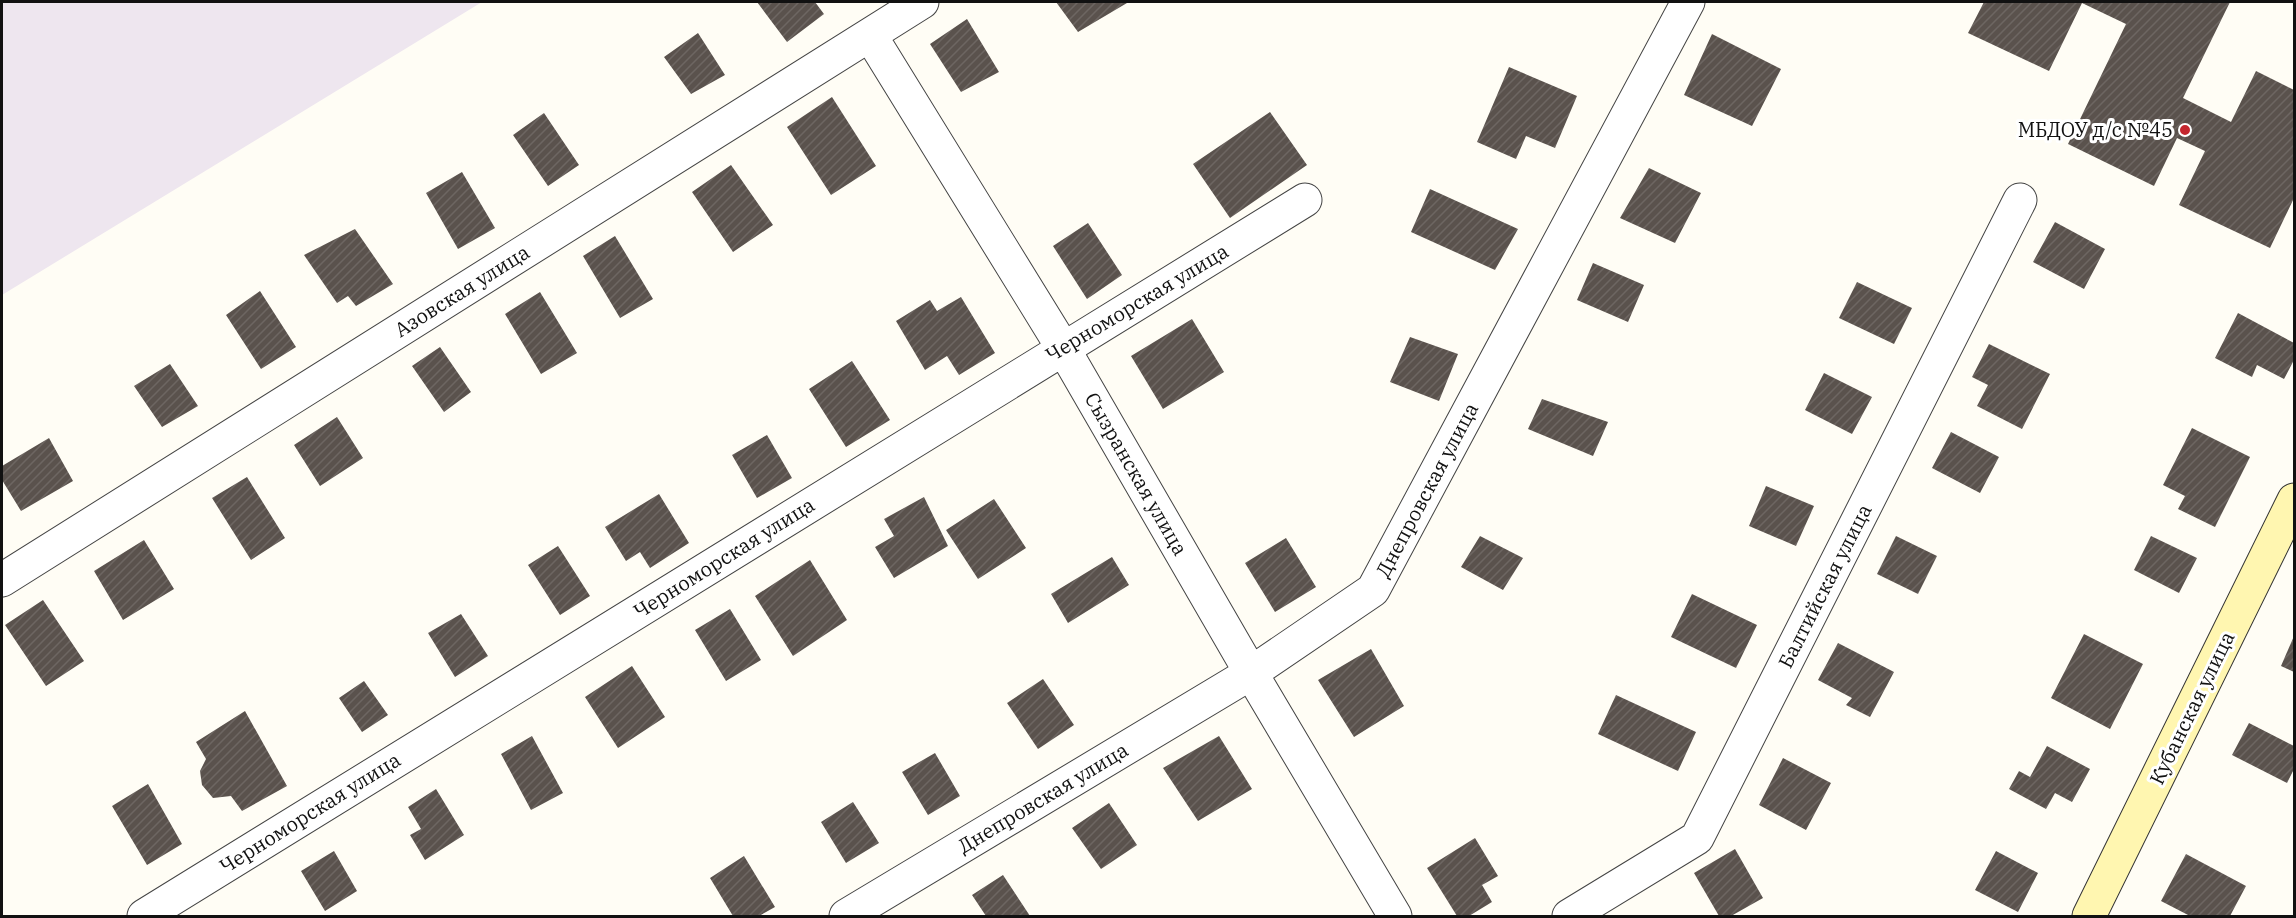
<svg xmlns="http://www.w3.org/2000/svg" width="2296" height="918" font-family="'IBM Plex Serif',serif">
<defs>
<pattern id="building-hatch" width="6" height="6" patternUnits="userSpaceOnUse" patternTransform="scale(1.5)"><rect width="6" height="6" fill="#5a524d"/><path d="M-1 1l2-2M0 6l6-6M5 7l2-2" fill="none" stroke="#6d6662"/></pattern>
</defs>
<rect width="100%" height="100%" fill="#fffdf5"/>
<path fill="#eee6ef" d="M2 2H482L2 295Z"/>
<path fill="url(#building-hatch)" d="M757 2H815L824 14 787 42Z
M1056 2H1125L1127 3 1078 32Z
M1984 2H2230L2183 98 2231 122 2256 71 2294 90V198L2270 248 2179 205 2205 151 2177 138 2154 186 2068 144 2126 24 2082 3 2049 71 1968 33Z
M967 19 999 72 961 92 930 44Z
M698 33 725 75 691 94 664 57Z
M1712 34 1781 69 1752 126 1684 95Z
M1509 67 1577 96 1555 148 1526 136 1516 159 1477 142Z
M832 97 876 166 831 195 787 127Z
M1270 112 1307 165 1230 218 1193 164Z
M544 113 579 165 548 186 513 135Z
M731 165 773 225 733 252 692 192Z
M1649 168 1701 193 1675 243 1620 218Z
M462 172 495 228 458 249 426 193Z
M1430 189 1518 229 1495 270 1411 232Z
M2055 222 2105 249 2084 289 2033 262Z
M1088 223 1122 275 1087 299 1053 246Z
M355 229 393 284 356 306 348 296 337 303 304 255Z
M615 236 653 299 620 318 583 256Z
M1593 263 1644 285 1628 322 1577 300Z
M1857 282 1912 308 1894 344 1839 318Z
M260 291 296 347 261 369 226 315Z
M540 292 577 353 541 374 505 314Z
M961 297 995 353 959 375 947 356 925 370 896 321 930 300 937 311Z
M2238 313 2294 343V360L2284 379 2257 365 2252 377 2215 358Z
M1192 319 1224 372 1163 409 1131 356Z
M1410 337 1458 354 1439 401 1390 382Z
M1989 344 2050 374 2022 429 1977 406 1988 385 1972 377Z
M440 347 471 392 444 412 412 366Z
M852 361 890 420 846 447 809 389Z
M170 364 198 406 162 427 134 386Z
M1824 373 1872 397 1852 434 1805 410Z
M1542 399 1608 422 1593 456 1528 429Z
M337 417 363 458 320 486 294 445Z
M2192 428 2250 457 2215 527 2178 509 2185 496 2163 485Z
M1951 432 1999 457 1980 493 1932 468Z
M767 435 792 478 757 498 732 455Z
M49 438 73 481 21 511 2 480V466Z
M247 477 285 538 251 560 212 498Z
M1766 486 1814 506 1796 546 1749 526Z
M659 494 689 543 650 568 640 552 626 561 605 527Z
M924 497 948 546 894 578 875 547 894 536 884 519Z
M994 499 1026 548 978 579 946 530Z
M1480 536 1523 558 1503 590 1461 567Z
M1896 536 1937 556 1918 594 1877 574Z
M2151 536 2197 558 2179 593 2134 570Z
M1286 538 1316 587 1275 612 1245 563Z
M144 540 174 589 123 620 94 571Z
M558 546 590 596 560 615 528 565Z
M1112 557 1129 585 1068 623 1051 594Z
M810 560 847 620 793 656 755 596Z
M1692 594 1757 625 1736 668 1671 637Z
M43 600 84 661 46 686 5 625Z
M730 609 761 660 726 681 695 630Z
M461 614 488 656 455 677 428 633Z
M2084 634 2143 664 2110 729 2051 698Z
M2294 636V672L2281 666Z
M1838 643 1894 672 1870 717 1846 705 1852 698 1818 680Z
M1371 649 1404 706 1354 737 1318 680Z
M632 666 665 717 618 748 585 697Z
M1043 679 1074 725 1038 749 1007 703Z
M364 681 388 715 362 732 339 698Z
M1616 695 1696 732 1678 771 1598 734Z
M245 711 287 786 242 811 231 796 213 798 202 785 200 771 206 759 196 742Z
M2249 723 2294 746V769L2287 783 2232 755Z
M532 736 563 793 531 810 501 754Z
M1219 736 1252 789 1198 821 1163 768Z
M2047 746 2090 769 2072 802 2055 793 2046 809 2009 789 2019 771 2030 777Z
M935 753 960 796 928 815 902 772Z
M1783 758 1831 783 1806 830 1759 805Z
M148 784 182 844 147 865 112 806Z
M436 789 464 835 425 860 410 835 421 829 408 807Z
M853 802 879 843 846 863 821 822Z
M1109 803 1137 845 1101 869 1072 828Z
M1475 838 1498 876 1482 885 1492 902 1469 916H1457L1427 868Z
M1735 849 1763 898 1731 916H1719L1694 873Z
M334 851 357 891 325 911 301 871Z
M1996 851 2038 873 2018 912 1975 890Z
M2186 854 2246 886 2230 916H2190L2161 901Z
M744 856 775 907 759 916H733L710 878Z
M1003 875 1030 916H986L972 895Z"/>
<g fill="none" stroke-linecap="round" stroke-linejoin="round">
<g stroke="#444" stroke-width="35">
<path id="street" d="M870 35 1063 348 1251 673 1395 916
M2 580 922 2
M144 916 1305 200
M846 916 1251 673 1373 590 1688 2
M1569 916 1697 838 2020 200"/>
</g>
<g stroke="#333" stroke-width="35">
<path id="secondary" d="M2089 916 2294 500"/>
</g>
<use href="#street" stroke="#fff" stroke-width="33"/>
<use href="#secondary" stroke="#fff6b0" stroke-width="33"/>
</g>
<circle fill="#c4262e" stroke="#fff" stroke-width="2" cx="2185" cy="130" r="6"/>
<g text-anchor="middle" stroke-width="6" stroke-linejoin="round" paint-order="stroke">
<g font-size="20" fill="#111" stroke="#fff" text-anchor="end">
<text x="2173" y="137">МБДОУ д/с №45</text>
</g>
<g font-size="20" fill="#111" stroke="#fff">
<text transform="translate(462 291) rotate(-32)" y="7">Азовская улица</text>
<text transform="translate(1137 303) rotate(-31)" y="7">Черноморская улица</text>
<text transform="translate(1136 474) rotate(60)" y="7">Сызранская улица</text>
<text transform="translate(1427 490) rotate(-62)" y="7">Днепровская улица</text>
<text transform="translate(724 558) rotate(-32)" y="7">Черноморская улица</text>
<text transform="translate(1825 586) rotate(-63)" y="7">Балтийская улица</text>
<text transform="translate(2192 708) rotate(-64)" y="7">Кубанская улица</text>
<text transform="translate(1043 798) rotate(-31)" y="7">Днепровская улица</text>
<text transform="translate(310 813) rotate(-32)" y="7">Черноморская улица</text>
</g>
</g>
<rect width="2296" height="918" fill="none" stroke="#111111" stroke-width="6"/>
</svg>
